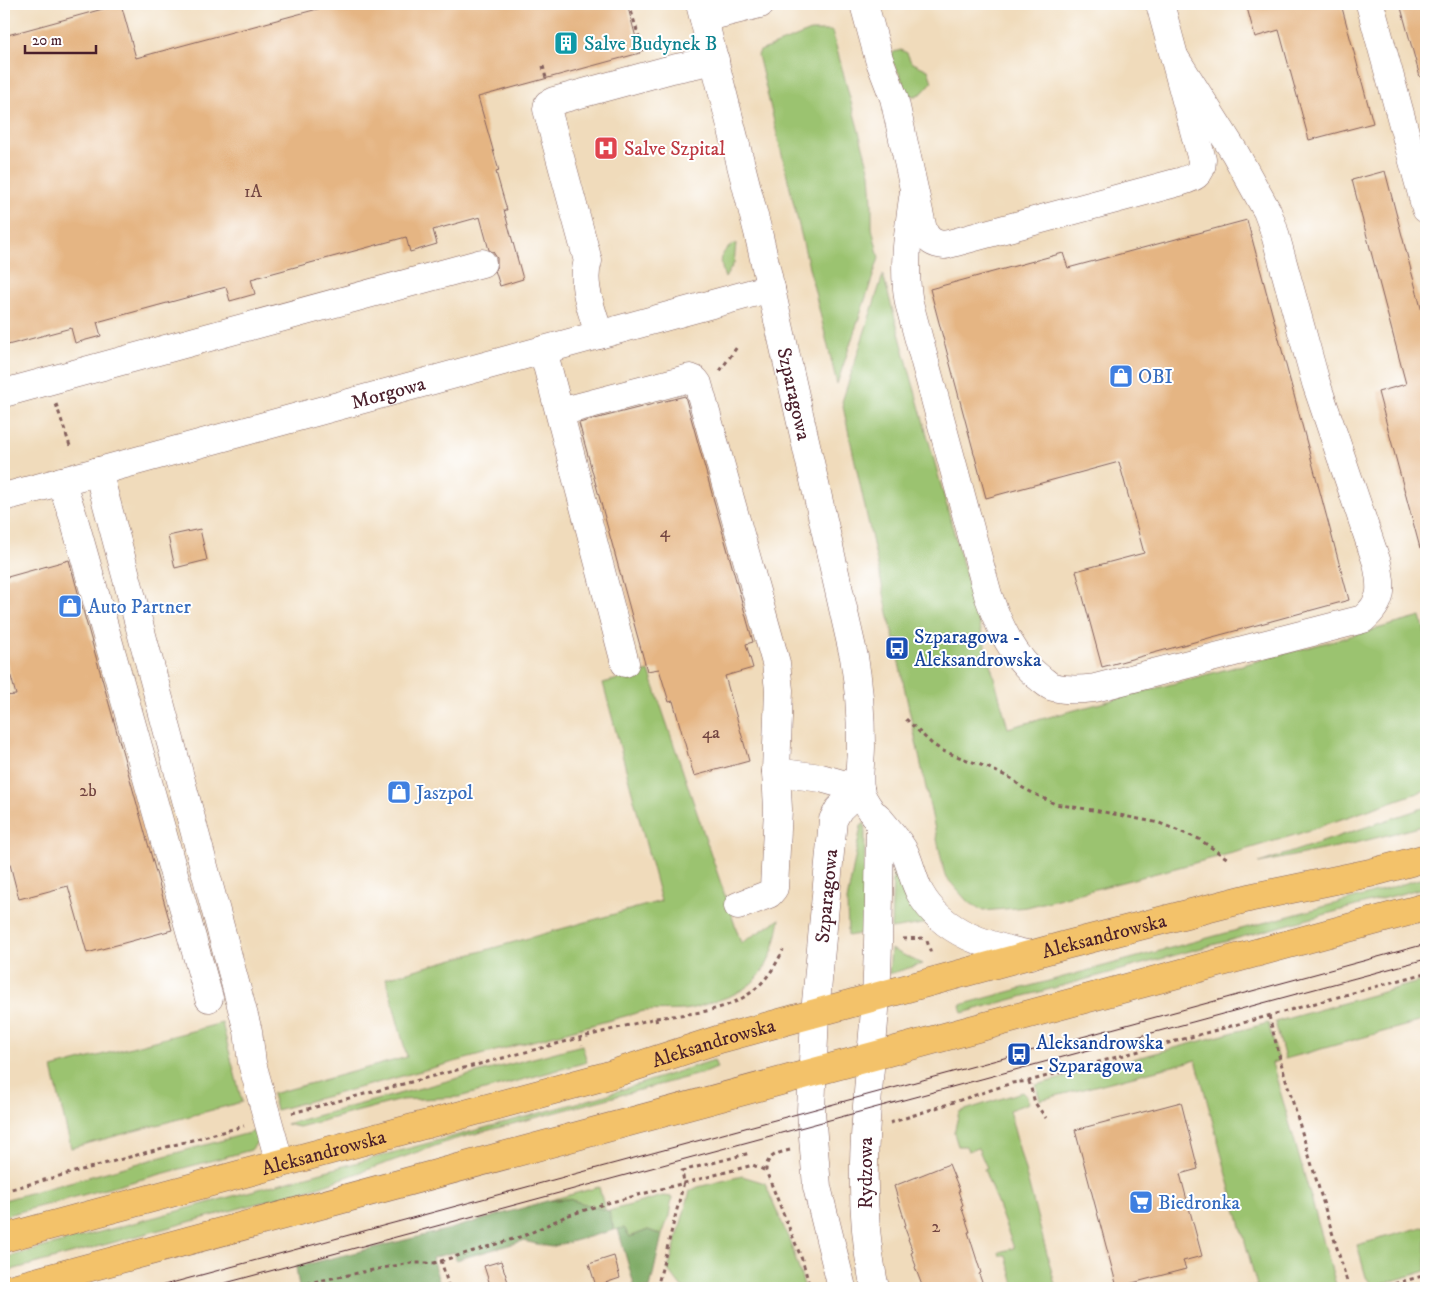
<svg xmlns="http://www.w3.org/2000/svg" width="1430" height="1292" font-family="'IM FELL DW Pica',serif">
<rect width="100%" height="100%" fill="#fff"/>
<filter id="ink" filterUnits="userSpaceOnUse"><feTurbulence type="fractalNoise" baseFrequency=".02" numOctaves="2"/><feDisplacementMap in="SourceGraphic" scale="10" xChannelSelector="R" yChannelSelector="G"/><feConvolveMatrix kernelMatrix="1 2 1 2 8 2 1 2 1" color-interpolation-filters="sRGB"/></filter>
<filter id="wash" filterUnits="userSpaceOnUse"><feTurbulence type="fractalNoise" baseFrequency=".0096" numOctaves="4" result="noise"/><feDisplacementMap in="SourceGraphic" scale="20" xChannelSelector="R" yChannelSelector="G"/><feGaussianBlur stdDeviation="1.12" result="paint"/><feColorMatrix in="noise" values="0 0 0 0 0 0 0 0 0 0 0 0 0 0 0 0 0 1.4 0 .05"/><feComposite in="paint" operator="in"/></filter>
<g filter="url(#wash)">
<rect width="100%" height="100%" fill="#f0dbbb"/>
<path fill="#9bc36f" stroke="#72714d" d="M811 31H832L870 173 872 203V228L879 258 837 384 758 55 760 51Z
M901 50 907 53 911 62 928 70 932 82 922 93 915 96 907 95 904 92C903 76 897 70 889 57L894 52Z
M736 243 734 263 725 278C719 260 719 252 736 243Z
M883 275 1008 728 1421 617 1426 636V790L1298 834 1244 850 1027 907 983 911 967 901 945 876 898 658 905 656 901 639 894 640 842 402Z
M649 671 741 943 780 919C772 966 760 989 712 1002 703 1005 693 1009 683 1010 670 1011 657 1010 644 1011L276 1110 272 1094 407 1057 386 978 661 901 603 683Z
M1426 807V825L1356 843 1259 863Z
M865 823 864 933 848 936 847 901 861 826Z
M894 849 929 923 891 929Z
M1426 877V887L962 1013 960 1005 1363 896Z
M891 949 922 964 889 974Z
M1426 980V1020L1285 1059 1275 1022Z
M222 1023 242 1102 71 1148 52 1068Z
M1268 1023 1279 1061 1272 1063 1337 1288H1249L1257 1286 1196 1060 1040 1100 1036 1085Z
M582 1045 587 1062 459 1097 401 1100 299 1127 286 1124Z
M714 1060 717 1068 707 1072 452 1140 318 1187 4 1272V1258L599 1097Z
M1022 1092 1027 1097 1029 1103 1009 1110 1056 1288H1015L1006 1256H1000L999 1252 1014 1248 984 1169 987 1168 978 1148 968 1151 966 1146H958L954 1133 959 1112Z
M260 1130 259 1140 251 1150 4 1216V1200Z
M742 1176 765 1183 790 1242 805 1288H682L668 1270 690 1191 698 1187Z
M599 1187 605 1210 568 1199 547 1201Z
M663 1196 672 1197 669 1216 662 1235 648 1230 630 1237 624 1228 614 1230 609 1211Z
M1426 1226V1271L1382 1284H1371L1366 1277 1357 1245Z"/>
<path fill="#7ca962" stroke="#636446" d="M568 1199 609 1211 614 1230 551 1247 523 1241 456 1260 454 1252 432 1258 441 1288H299L296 1267 450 1229 547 1201Z
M624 1228 630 1237 648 1230 662 1235 650 1288H635L618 1229Z"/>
<g id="blocks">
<path fill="#e5b583" d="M121 4 136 58 336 4H627L640 53 478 97 499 171 496 172 507 210H504L523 279 500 286 495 270 497 266V258L493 252 489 250 480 217 433 230 437 244 410 252 406 237 251 279 255 294 230 301 226 287 97 322 101 336 75 343 71 328 4 346V36Z
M1246 4H1341L1373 123 1309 140 1279 30 1255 37Z
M1400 4H1426V76L1420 77Z
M1385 171 1426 327V548H1420L1378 392 1406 384 1352 180Z
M1247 220 1349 600 1102 667 1076 571 1144 553 1119 462 986 498 930 289 1063 253 1068 268Z
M685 396 753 642 746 644 753 668 725 676 749 761 694 776 673 701 669 702 659 669 647 671 579 423Z
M200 529 207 560 175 568 168 536Z
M69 560 172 930 87 953 68 886 19 899 4 841V696L16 695 4 651V578Z
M1181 1102 1198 1169 1180 1174 1202 1256 1183 1261 1186 1269 1117 1287 1075 1130Z
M949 1164 960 1191H958L963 1205 961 1206 970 1232H968L981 1273 979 1274 984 1288H923L915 1267 916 1266 911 1253 913 1252 908 1239H909L904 1226 906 1225 894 1186Z
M614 1256 620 1278 596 1286 589 1264Z
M501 1261 510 1288H491L484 1266Z"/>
</g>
</g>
<g filter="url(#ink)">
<use href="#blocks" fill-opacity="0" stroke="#84615d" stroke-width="1"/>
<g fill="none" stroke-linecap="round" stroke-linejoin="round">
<g stroke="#84615d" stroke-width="29">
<g id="minor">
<path id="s1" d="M700 4 758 232 854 657C859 686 861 716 861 746 861 760 858 775 860 788 861 802 875 813 880 826 879 883 879 940 876 997 869 1095 853 1191 875 1288"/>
<path d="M864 4 879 59 894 98 923 230C928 241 934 244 945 245L1179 182C1192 178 1202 176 1202 160L1160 4"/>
<path d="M1370 4 1426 209"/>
<path d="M704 18 760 4"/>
<path d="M914 191C909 228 902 265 909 303L988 595C999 626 1013 658 1041 679 1045 682 1049 686 1053 687 1068 691 1081 690 1095 688L1363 619C1384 601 1382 588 1377 563L1316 383 1273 227 1267 211 1235 153 1175 58"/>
<path d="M599 335C593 312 580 285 588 261L547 109 548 104 554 101 672 69 715 60"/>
<path d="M543 350 625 663"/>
<path d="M4 393 482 263"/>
<path d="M560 412 690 378 695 380 698 384 776 663 779 690 776 772 778 809 774 888 769 894 738 906"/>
<path d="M98 471 248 1031 252 1063 280 1164"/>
<path d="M61 481 73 516 209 998"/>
<path id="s2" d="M4 497 771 288"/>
<path d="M776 772 821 778 860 789"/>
<path d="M877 816C886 828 898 839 905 853 911 866 913 880 920 893 943 934 988 946 1031 955"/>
<path id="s3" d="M842 1288 817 1187 811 1111 815 1013 833 820 839 809 860 789"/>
</g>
</g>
<g stroke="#84615d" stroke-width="29">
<g id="major">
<path id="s4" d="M4 1238 606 1076 720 1039 1066 945 1253 897 1370 873 1426 858"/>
<path d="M13 1288 1426 907"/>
</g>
</g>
<path stroke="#84615d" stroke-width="3" stroke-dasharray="4 4" stroke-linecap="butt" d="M629 4 643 51
M543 66 546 78
M720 371 737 347
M56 404 70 446
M906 719 932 744 943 751 989 768 1012 779 1023 788 1055 804 1099 811 1159 823 1199 839 1228 859
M903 939 924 938
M927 941 932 956
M1269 1016 1281 1063 1349 1288
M656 1018 657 1025
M580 1037 582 1045
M1029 1081 1035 1103 1046 1118
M292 1113 656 1018C712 1011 756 1010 783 950
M890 1123 1012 1083 1029 1081 1426 973
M790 1150C778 1153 766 1155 766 1171L803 1262 810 1288
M4 1191 244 1126
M441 1260 449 1288
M283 1288 388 1267 411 1263H434L526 1235 566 1216 604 1204 753 1165 766 1171
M657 1288 684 1182 682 1171 750 1153
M1117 1288V1287
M1379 1288 1426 1275"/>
<use href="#minor" stroke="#fff" stroke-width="28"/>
<use href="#major" stroke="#f3c26a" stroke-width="28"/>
<path stroke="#4a1f2b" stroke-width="1" d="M153 1288 1426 944
M207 1288 1426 959"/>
</g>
</g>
<defs>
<g id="building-square" transform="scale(1.25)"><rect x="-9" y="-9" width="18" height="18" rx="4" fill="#0f9aa8" stroke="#fff"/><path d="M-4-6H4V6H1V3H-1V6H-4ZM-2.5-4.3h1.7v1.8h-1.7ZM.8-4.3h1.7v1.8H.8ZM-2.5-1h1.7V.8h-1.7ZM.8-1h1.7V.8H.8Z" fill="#fff"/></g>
<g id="hospital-square" transform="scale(1.25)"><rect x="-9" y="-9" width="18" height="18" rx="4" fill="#e0444e" stroke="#fff"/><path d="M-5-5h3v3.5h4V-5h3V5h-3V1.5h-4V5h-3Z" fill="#fff"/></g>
<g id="shop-square" transform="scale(1.25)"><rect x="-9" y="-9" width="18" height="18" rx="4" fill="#3f7fe0" stroke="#fff"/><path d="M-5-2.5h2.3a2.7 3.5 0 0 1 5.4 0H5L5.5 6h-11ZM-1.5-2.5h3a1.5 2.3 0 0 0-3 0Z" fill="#fff"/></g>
<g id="bus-square" transform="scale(1.25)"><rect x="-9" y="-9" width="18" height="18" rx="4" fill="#1a4fb4" stroke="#fff"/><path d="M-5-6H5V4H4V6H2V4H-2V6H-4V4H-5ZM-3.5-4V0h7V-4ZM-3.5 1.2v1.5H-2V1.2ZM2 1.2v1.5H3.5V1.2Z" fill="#fff"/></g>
<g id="supermarket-square" transform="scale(1.25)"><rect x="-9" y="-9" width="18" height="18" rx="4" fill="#3f7fe0" stroke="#fff"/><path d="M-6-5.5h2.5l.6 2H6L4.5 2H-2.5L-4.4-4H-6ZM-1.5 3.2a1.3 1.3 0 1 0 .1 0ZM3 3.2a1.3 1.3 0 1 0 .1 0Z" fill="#fff"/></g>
</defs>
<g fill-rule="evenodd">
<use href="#building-square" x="566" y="43"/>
<use href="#hospital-square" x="606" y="148"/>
<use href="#shop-square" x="1121" y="376"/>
<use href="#shop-square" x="70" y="606"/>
<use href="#bus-square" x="897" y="648"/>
<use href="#shop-square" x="399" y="792"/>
<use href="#bus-square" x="1019" y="1054"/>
<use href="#supermarket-square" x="1141" y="1202"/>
</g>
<g text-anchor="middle" stroke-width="4" stroke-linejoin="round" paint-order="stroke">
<g font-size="18" fill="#714441">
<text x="253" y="197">1A</text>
<text x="665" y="537">4</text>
<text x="711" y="738">4a</text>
<text x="88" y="796">2b</text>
<text x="936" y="1232">2</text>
</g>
<g font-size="20" fill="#0d838f" stroke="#fff" text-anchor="start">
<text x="584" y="50">Salve Budynek B</text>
</g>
<g font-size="20" fill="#be3a42" stroke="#fff" text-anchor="start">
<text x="624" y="155">Salve Szpital</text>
</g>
<g font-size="20" fill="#366cbe" stroke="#fff" text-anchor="start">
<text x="1138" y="383">OBI</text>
<text x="88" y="613">Auto Partner</text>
<text x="416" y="799">Jaszpol</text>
<text x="1158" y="1209">Biedronka</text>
</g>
<g font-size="20" fill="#4a1f2b" stroke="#fff">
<text dy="7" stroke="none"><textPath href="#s2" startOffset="398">Morgowa</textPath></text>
<text dy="7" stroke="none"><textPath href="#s1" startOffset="401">Szparagowa</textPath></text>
<text dy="7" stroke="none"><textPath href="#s3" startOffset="396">Szparagowa</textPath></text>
<text dy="7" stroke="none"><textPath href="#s4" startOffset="1141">Aleksandrowska</textPath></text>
<text dy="7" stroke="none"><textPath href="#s4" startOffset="736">Aleksandrowska</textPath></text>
<text dy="7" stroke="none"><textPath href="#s4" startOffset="331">Aleksandrowska</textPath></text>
<text transform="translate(865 1173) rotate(-90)" y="7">Rydzowa</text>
</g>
<g font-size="20" fill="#164399" stroke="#fff" text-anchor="start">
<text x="914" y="643">Szparagowa -<tspan x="914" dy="23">Aleksandrowska</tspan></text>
<text x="1036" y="1049">Aleksandrowska<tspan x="1036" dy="23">- Szparagowa</tspan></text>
</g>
</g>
<rect width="1430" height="1292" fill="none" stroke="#fff" stroke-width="20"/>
<path d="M25 45v8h71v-8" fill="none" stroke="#4a1f2b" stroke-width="2.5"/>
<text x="32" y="45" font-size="15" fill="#4a1f2b" stroke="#ffffff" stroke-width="4" paint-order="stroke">20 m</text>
</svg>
